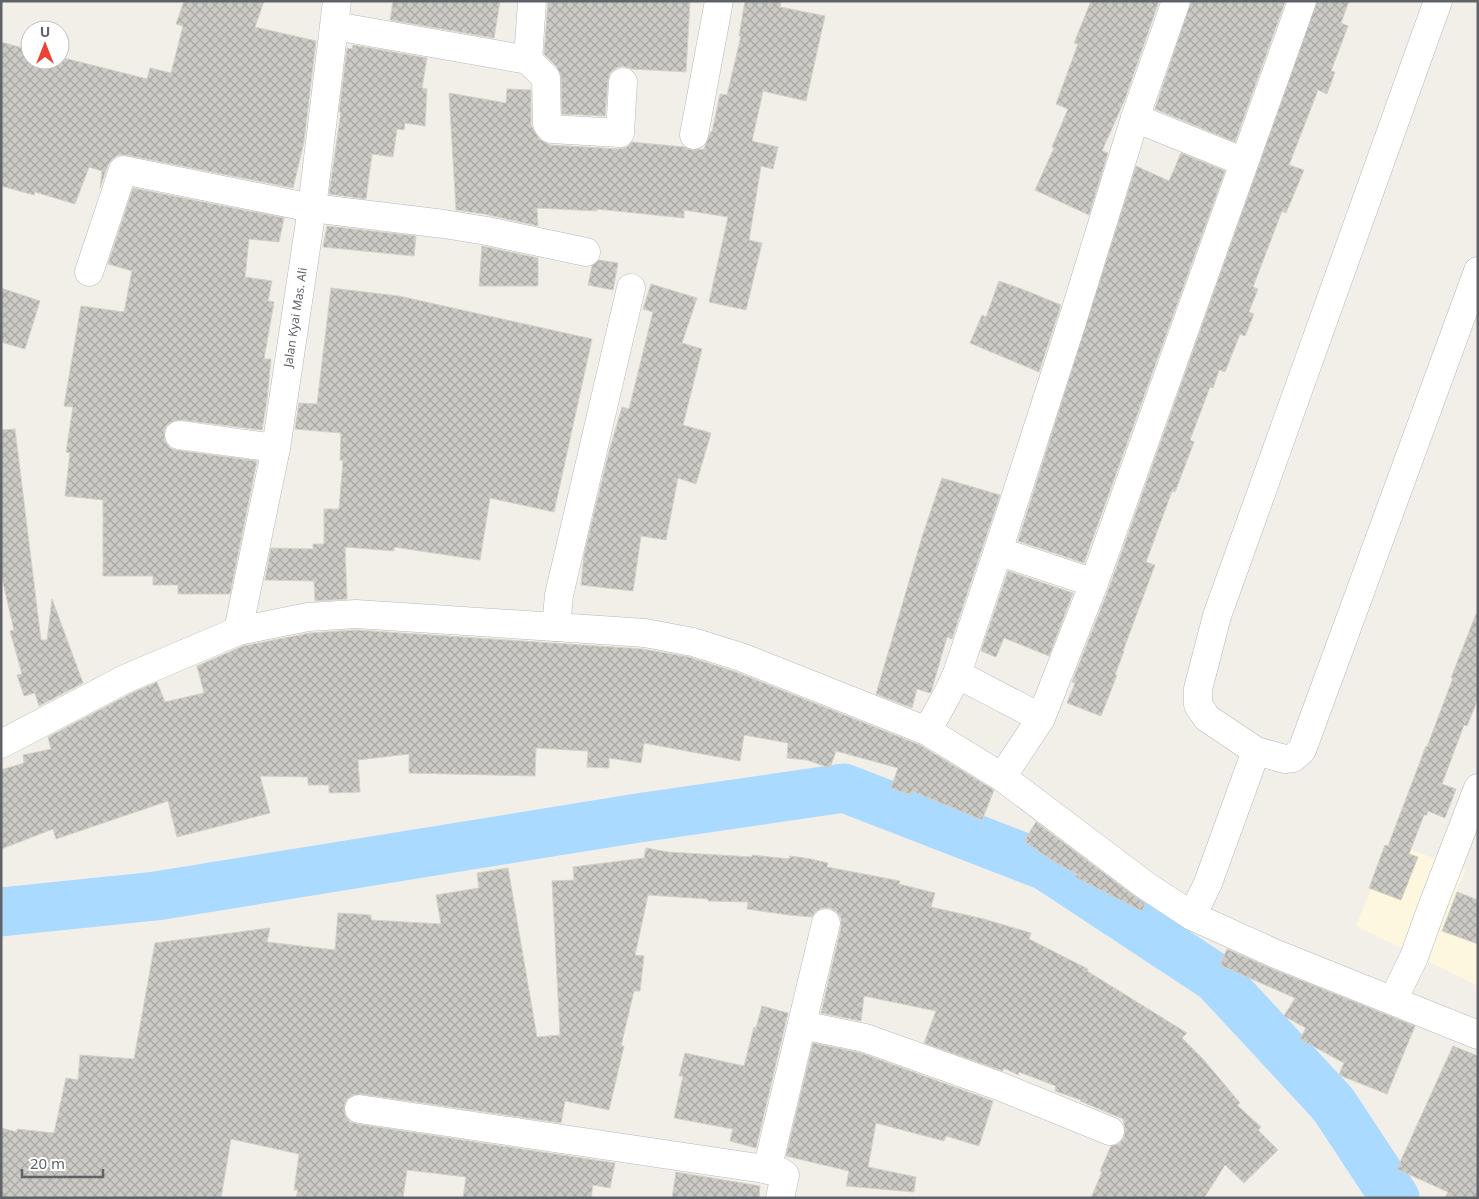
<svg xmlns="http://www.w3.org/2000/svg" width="1479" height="1199" font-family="'Noto Sans',sans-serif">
<defs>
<pattern id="building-cross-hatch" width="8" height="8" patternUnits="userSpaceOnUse" patternTransform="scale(1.25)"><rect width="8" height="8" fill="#cccac5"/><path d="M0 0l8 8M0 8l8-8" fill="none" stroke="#a9a8a4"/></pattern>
</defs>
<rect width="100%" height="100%" fill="#f1efe8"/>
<path fill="#fef7e0" d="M1390 842 1466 870 1456 891 1478 901V986L1356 926Z"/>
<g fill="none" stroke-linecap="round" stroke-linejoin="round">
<path stroke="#aadaff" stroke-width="49" d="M1 912 156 896 638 818 844 788 1046 866 1216 978 1333 1104 1395 1198"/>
</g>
<path fill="url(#building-cross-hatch)" stroke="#d6d1c6" d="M184 1H264L255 27 316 41 304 142 293 188 126 155H118L112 159 108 165 100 188 102 171 89 167 75 204 35 192 34 195 1 186V42L30 50V60H60V57L147 79 150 68 171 73 183 26 176 24Z
M393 1H500L494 38 390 20Z
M548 1H690L686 72 632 69 623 66 616 68 610 73 608 81 605 116 562 114 561 77 557 67 544 54Z
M745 1H781L780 7 825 16 806 101 763 91 752 141 778 147 773 169 761 166 749 240 762 243 746 310 709 302 728 217 684 210V218L597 209V211L537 208 538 226 484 214 456 210 449 93 506 103 507 89 531 90V125L539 139 550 145 619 149 627 147 632 142 684 147 692 150 704 149 711 131 712 132 720 94 727 95 741 36H739Z
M1091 1H1159L1125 99 1102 151 1108 153 1089 215 1035 190 1054 148 1052 147 1068 109 1056 104 1078 44 1074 43Z
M1191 1 1285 2 1235 142 1155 109Z
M1317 1H1349L1341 23 1348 26 1331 71 1335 72 1327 94 1318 90 1289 165 1304 170 1286 213 1282 211 1253 287 1258 289 1249 312 1254 314 1245 336 1240 334 1225 372 1219 370 1213 388 1210 387 1190 440 1194 442 1175 492 1172 491 1146 562 1155 565 1123 651H1124L1115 675H1117L1101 716 1067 703 1075 683 1072 682 1109 588Z
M353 45 427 58 422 88 427 89 425 126 405 123 404 130 397 129 393 157 372 154 366 199 329 194 341 112H339L347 48 352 49Z
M1181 153 1225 171 1084 563 1018 541 1136 166 1169 181Z
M133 188 284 218 279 242 249 239 245 277 272 281 268 301 274 302 264 359H271L267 400 262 430 181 420 173 421 166 426 164 432 165 441 170 448 176 450 257 461 230 594H178V585H153V576H103V500L65 496 70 453 66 452 73 407 64 406 81 306 124 312 132 271 108 264Z
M327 226 416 236 414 256 323 247Z
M482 246 538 258V286H479Z
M599 260 618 263 613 290 588 285 592 266Z
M999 281 1027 291 1061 305 1039 372 970 343 982 315 986 317Z
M651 284 697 298 682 343 702 349 683 425 711 433 696 484 678 478 666 540 641 536 633 591 581 585 584 555 608 455 622 407 629 409 653 312 643 309Z
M1 288 40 301 25 349 1 342Z
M331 288 399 296 592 339 554 512 490 498 480 560 394 547V551L345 547 347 599 315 601 314 581 265 580 271 548 313 549V544H324V509H339L343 461 340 460 341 433 295 429 299 403 317 404Z
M15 429 41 640H47L52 599 83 683 39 706 35 693 24 696 17 675 22 674 10 631 14 630 1 574V430Z
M942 478 1000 495 952 639 947 637 931 692 930 693 917 689 912 708 876 694 923 534Z
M1008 571 1073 593 1049 656 1004 638 996 657 981 651Z
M1476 614H1478V699L1467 726 1464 725 1442 784 1456 789 1445 818 1428 811 1427 815H1424L1409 854 1418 857 1401 900 1369 888 1385 845 1388 846 1426 746 1427 747 1453 678H1451Z
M356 630 643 649 689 657 736 672 920 745 994 790 982 820 912 791 911 795 891 788 898 768 836 751 830 768 807 760 787 758 788 743 744 735 740 761 644 743 641 763 609 758V768L587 767 588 751 536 748 535 776 409 773V754L358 760 360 792 329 793V785H308V777L260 776 270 813 177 837 168 801 56 839 53 829 1 849V770L24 763 23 755 51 749 48 737 132 693 157 682 165 702 204 693 197 666 243 646 310 633Z
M1036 822 1145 904 1142 911 1075 877 1077 874 1056 863 1024 841Z
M646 848 668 852 752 857V855L789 859 790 856 811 859 828 863 827 867 900 881 899 884 935 893 931 907 984 919 1031 933 1029 939 1088 969 1087 971 1187 1033 1182 1038 1203 1059 1240 1103 1237 1105 1261 1127 1258 1130 1278 1150 1244 1183 1225 1165 1204 1198H1091L1102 1172 1100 1171 1111 1146 1119 1144 1124 1137 1125 1129 1123 1119 1080 1101 1081 1100 1055 1091 1056 1086 1019 1072 1018 1075 1004 1068 1003 1071 924 1043 936 1011 864 996 861 1021 821 1013 841 927V918L836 911 830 908H822L815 912 812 917 789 915 747 909 748 902 708 901V899L648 895 635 955 644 956 640 991H634L621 1046H624L609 1110 565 1101 561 1123 361 1094 353 1095 347 1099 344 1106 345 1115 350 1122 357 1124 615 1163 610 1188 593 1185 591 1198H463L466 1177 407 1170 403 1198H296L298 1190H294L299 1154 231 1139 221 1198H1V1128L17 1132V1129L54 1133 66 1078 78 1080 80 1055 134 1059 155 943 270 928 267 942 335 950 338 913 371 915V920L441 924 436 895 479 888 477 873 508 868 537 1037 560 1035 552 881 574 880 573 867 644 858Z
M1457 892 1478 900V944L1442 931Z
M1227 949 1270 968 1415 1026 1387 1094 1339 1075 1344 1063 1300 1039 1306 1028 1284 1016 1295 998 1220 965Z
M762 1006 788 1013 756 1148 730 1141 733 1129 674 1118 683 1076H679L685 1053 744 1066 754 1027 756 1028Z
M813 1043 861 1053 993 1101 979 1146 946 1136 944 1141 876 1123 868 1167 916 1177 914 1192 846 1186 849 1171 786 1156Z
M1453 1046 1478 1056V1198H1445L1448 1192 1397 1169Z
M676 1172 760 1186 759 1198H672Z"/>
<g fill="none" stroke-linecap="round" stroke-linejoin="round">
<g stroke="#b5b8bc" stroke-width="29">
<g id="minor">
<path d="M1438 1 1217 616 1198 689V705L1207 718 1256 751 1285 759 1293 758 1302 750 1478 271"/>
<path d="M335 26 528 60 546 78 547 124 551 129 620 133 623 82"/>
<path d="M528 60 532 1"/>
<path d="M1135 118 1244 162"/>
<path d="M694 135 719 1"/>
<path d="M89 272 123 170 312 208 444 224 487 231 586 252"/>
<path d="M179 435 276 448"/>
<path d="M998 551 1094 583"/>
<path d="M556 627 559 595 631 288"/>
<path id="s1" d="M238 631 276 448 312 208 337 1"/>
<path d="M957 674 1041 718"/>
<path d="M927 731 948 693 957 674 998 551 1071 325 1135 118 1176 1"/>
<path d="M1 744 125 679 238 631 308 617 356 614 556 627 645 633 693 642 741 657 927 731 1002 777 1145 885 1192 916 1276 954 1478 1035"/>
<path d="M1002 777 1041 718 1094 583 1302 1"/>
<path d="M1192 916 1208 883 1256 751"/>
<path d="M1393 1000 1414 957 1431 910 1478 788"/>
<path d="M802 1025 865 1038 999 1086 1110 1131"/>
<path d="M359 1109 779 1171 785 1175 780 1198"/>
<path d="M767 1170 826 923"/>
</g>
</g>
<use href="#minor" stroke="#fff" stroke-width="28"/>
</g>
<g text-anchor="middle" stroke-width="4.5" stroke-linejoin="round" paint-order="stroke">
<g font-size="12" fill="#5f6368" stroke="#fff">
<text dy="4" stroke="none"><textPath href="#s1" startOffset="319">Jalan Kyai Mas. Ali</textPath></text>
</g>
</g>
<rect width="1479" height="1199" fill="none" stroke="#5f6368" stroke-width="5"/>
<g transform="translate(45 45)"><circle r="24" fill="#ffffff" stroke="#bfc1c3"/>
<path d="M0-4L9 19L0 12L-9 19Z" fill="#ea4335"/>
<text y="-8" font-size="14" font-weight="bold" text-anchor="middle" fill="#5f6368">U</text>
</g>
<path d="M22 1169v8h81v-8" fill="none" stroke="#5f6368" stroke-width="2.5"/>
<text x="30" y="1169" font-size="15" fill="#5f6368" stroke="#ffffff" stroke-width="4" paint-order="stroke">20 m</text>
</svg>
